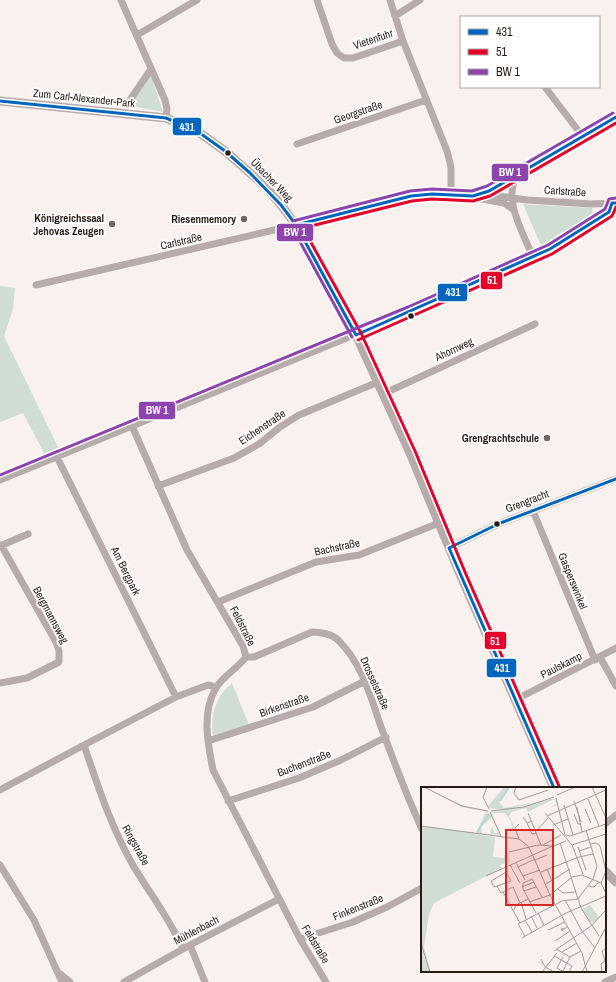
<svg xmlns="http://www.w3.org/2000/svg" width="616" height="982" font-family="'Archivo Narrow',sans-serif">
<rect width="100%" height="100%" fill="#f9f1ee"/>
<path fill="#d0ddd2" d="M150 73 163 112 127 105Z
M523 204 592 208C594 214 592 216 588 220L542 248Z
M0 286 15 288 13 309 4 336 60 451 46 457 23 413 0 422Z
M232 683 249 725 218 735H213C210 715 216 696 232 683Z"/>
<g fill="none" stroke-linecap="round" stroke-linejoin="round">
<path stroke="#b8abab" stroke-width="7" d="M121 0 165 100 167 109 166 118
M317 0 332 44 337 53 344 58H353L403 41
M390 0 403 41 447 151 451 167V195
M395 16 420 0
M137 35 197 0
M545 87 583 137
M130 100 151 69
M297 144 426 100
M518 175C501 196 524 235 533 257
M482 193 616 117
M477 198 504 203 514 210
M36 285 296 225 411 196 432 194 473 196 491 195 527 200 591 204 616 203
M383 394 535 324
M132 426 187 550 243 646 246 657
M56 455 176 697
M0 480 410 312 550 249 609 212 612 203
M158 486 234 458 259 444 280 427 299 415 378 382
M533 511 595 660
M0 546 28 534
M449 548 498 524 616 479
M218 602 316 562 359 555 439 523
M246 657C238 668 222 677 216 688 201 713 208 744 213 770L300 939 326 982
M246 657H254L312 632C320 632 332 634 338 640 361 662 370 694 380 724 393 759 406 795 422 829
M600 657 616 686
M0 683 27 678 59 662V651L56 642 1 545
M515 700 616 648
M208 741 313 707 365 681
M84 745 176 697 208 685 216 687
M0 790 84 745C98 787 112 829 134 867 151 895 170 919 183 949
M228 801 299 778 341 760 386 737
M605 824 616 815
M0 865 34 920 62 982
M300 939 353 922 387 907 422 888
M190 945 205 982
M59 973 70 982
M124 982 190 945 279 899
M605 982 616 977"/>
<path stroke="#b8abab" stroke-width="9" d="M0 101 166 118 197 131 225 151 266 187 281 205 296 225 356 335 410 453 460 574 554 788
M605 871 616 882"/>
<g stroke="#fff" stroke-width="6">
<path id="bus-1" d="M0 101 166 118 197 131 225 151 250 173 281 205 296 225 356 335 550 249 609 212 612 203H616
M296 225 411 196 432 194 473 196 489 191 616 117
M449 548 554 788
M449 548 498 524 616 479"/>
</g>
<g stroke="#fff" stroke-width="6">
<path id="bus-2" d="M358 340 552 254 612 216 616 207
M559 786 465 572 415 451 361 333 303 228 412 201 432 199 473 201 490 196 616 123"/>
</g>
<g stroke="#fff" stroke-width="6">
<path id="bus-3" d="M352 337 292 227 293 221 410 191 432 189 472 191 487 186 613 113
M0 475 408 307 548 245 605 209 609 199 616 198"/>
</g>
<use href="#bus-1" stroke="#0065bd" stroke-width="3"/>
<use href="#bus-2" stroke="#e4002b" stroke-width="3"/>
<use href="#bus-3" stroke="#8e44ad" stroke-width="3"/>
</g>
<g fill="#281b16" stroke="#fff" stroke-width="1.5">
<circle cx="228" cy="153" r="3.5"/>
<circle cx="411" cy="316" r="3.5"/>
<circle cx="497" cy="524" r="3.5"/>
</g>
<g fill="#716662" stroke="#fff" stroke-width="1.5">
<circle cx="244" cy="219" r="4"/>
<circle cx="112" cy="224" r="4"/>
<circle cx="547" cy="438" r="4"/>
</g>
<g text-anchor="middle" stroke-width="4" stroke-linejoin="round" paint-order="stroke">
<g font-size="11" fill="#281b16" stroke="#fff">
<text transform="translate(373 39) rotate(-19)" y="4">Vietenfuhr</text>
<text transform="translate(84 98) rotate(6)" y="4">Zum Carl-Alexander-Park</text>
<text transform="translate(358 112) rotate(-19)" y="4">Georgstraße</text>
<text transform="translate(272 180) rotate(46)" y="4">Übacher Weg</text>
<text transform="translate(565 191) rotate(4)" y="4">Carlstraße</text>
<text transform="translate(181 241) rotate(-13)" y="4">Carlstraße</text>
<text transform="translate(454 349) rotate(-25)" y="4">Ahornweg</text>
<text transform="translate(262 427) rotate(-34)" y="4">Eichenstraße</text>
<text transform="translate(527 501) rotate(-21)" y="4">Grengracht</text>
<text transform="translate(337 547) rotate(-12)" y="4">Bachstraße</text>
<text transform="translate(126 571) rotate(64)" y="4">Am Bergpark</text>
<text transform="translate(573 581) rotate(68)" y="4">Gasperswinkel</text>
<text transform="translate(51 615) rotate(62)" y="4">Bergmannsweg</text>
<text transform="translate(243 626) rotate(63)" y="4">Feldstraße</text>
<text transform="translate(561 665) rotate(-27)" y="4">Paulskamp</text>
<text transform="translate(375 683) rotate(66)" y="4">Drosselstraße</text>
<text transform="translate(284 705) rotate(-19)" y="4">Birkenstraße</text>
<text transform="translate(304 763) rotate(-21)" y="4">Buchenstraße</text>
<text transform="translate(136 845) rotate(61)" y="4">Ringstraße</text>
<text transform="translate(358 907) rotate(-22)" y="4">Finkenstraße</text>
<text transform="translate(196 930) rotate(-28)" y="4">Mühlenbach</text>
<text transform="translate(316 944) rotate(59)" y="4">Feldstraße</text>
</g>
<g font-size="11" font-weight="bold" fill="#281b16" stroke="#fff" text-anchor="end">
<text x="104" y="222">Königreichssaal<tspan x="104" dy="13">Jehovas Zeugen</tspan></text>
<text x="236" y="223">Riesenmemory</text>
<text x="539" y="442">Grengrachtschule</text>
</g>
</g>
<g transform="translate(421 787)">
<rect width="185" height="185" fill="#f9f1ee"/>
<path d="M0 0 33 16 68 26 71 30 61 39 60 46 69 47 71 39 74 47 77 45 75 39H72L74 38 75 39 79 48 51 47 74 50 72 70 83 71 84 65H86L90 78 87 75 79 78 81 81 13 116 8 127 3 160 10 185 0 155V39L55 46 65 25 40 20ZM83 0H87L78 15 83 21 120 14 85 23 68 21 67 19ZM132 11 134 12 136 18 129 21 135 17 133 12 107 25 105 21 90 25 88 30 90 32 93 41 91 43 90 34 84 26H71L75 37 70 25 99 21ZM169 118 178 130 173 136 167 133 161 122ZM0 158 9 185H0Z" fill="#d0ddd2"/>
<path fill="none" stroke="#b6d3d8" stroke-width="2" d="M79 14 88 0M56 45 68 27"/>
<path fill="none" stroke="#a59b98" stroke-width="1" d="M3 0 41 19 67 24M66 0 62 10 68 22M95 0 93 6 98 13 127 3M171 0 185 31M136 8 154 0M135 11 144 48M167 12 178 39M153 14 160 35M143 18 152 48M156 20 161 45M164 22 170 36M70 24 103 20 133 10M69 25 80 49M107 26 120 58M124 26 151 58M153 27 157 37H159M126 29 185 3M102 30 106 36 111 34M106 36 111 47 116 46M98 37 94 41 98 52 107 59 112 69 129 108 161 166 166 185M132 38 147 32M0 39 98 52M165 43 176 79 172 92M115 44 127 31M144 48 149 49 185 37M139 56 160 121 178 149M169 57 175 56 179 59 185 84 180 96M122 58 140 48M151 58 185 47M151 58 162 87M157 60 165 83M158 64 170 60M88 65 117 58 133 59 145 54M114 73 126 68M95 76 104 93M89 78 99 96M97 80 114 72M126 82 131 94M120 85 158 70 172 67M65 89 132 59M102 89 119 83M125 97 149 82M76 99 90 94 85 85M168 99 173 100 178 95M101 100 113 95M137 102 142 106 155 105M103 104 115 100M82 105 80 106 76 99 73 100 70 94 87 84M144 113 161 144 174 161M100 115 105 132M108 115 129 108 151 90 161 88 180 96 185 106M93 123 95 118 107 112M115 126 102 102V96L111 92 121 110M117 126 123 138M110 129 116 141M104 133 111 145M99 136 82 105 92 100 99 116M143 141 140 142 141 144 147 139M127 143 144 135M104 149 97 137 141 114 157 112 172 92M101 151 145 126 185 109M134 154 149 144M0 156 9 185M135 162 149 170 160 164M133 164 170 139 185 123M141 165 156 156M133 169 151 179 148 185M142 170 136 181 143 185M120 172 124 180 133 185M142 184 149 170M121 185 136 166M161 185 185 140M181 185 180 177 184 174 181 164 185 161"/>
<path fill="#d62828" fill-opacity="0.15" stroke="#d62828" stroke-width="2" d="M85 43H132V118H85Z"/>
<rect width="185" height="185" fill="none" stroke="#281b16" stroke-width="2"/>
</g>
<g stroke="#fff" stroke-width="1.5">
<rect x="172" y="117" width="30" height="19" rx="4" fill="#0065bd"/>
<rect x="491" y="163" width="38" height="19" rx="4" fill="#8e44ad"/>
<rect x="276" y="223" width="38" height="19" rx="4" fill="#8e44ad"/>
<rect x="480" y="271" width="23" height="19" rx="4" fill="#e4002b"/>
<rect x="437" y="283" width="31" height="19" rx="4" fill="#0065bd"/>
<rect x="138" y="401" width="38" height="19" rx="4" fill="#8e44ad"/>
<rect x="484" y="631" width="23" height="19" rx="4" fill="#e4002b"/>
<rect x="486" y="658" width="31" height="20" rx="4" fill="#0065bd"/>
</g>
<g font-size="11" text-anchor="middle" font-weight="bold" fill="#fff">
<text x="187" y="131">431</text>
<text x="510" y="176">BW 1</text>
<text x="295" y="236">BW 1</text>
<text x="492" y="284">51</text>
<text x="453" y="296">431</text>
<text x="157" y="414">BW 1</text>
<text x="495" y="645">51</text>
<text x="502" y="672">431</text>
</g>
<rect x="460" y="16" width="140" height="72" fill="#ffffff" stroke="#a9a4a2"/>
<rect x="468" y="29" width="20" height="6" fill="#0065bd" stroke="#a9a4a2"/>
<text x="496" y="36" font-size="12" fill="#281b16">431</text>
<rect x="468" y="49" width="20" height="6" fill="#e4002b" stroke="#a9a4a2"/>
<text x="496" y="56" font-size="12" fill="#281b16">51</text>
<rect x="468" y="69" width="20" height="6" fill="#8e44ad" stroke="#a9a4a2"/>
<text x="496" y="76" font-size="12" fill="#281b16">BW 1</text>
</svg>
